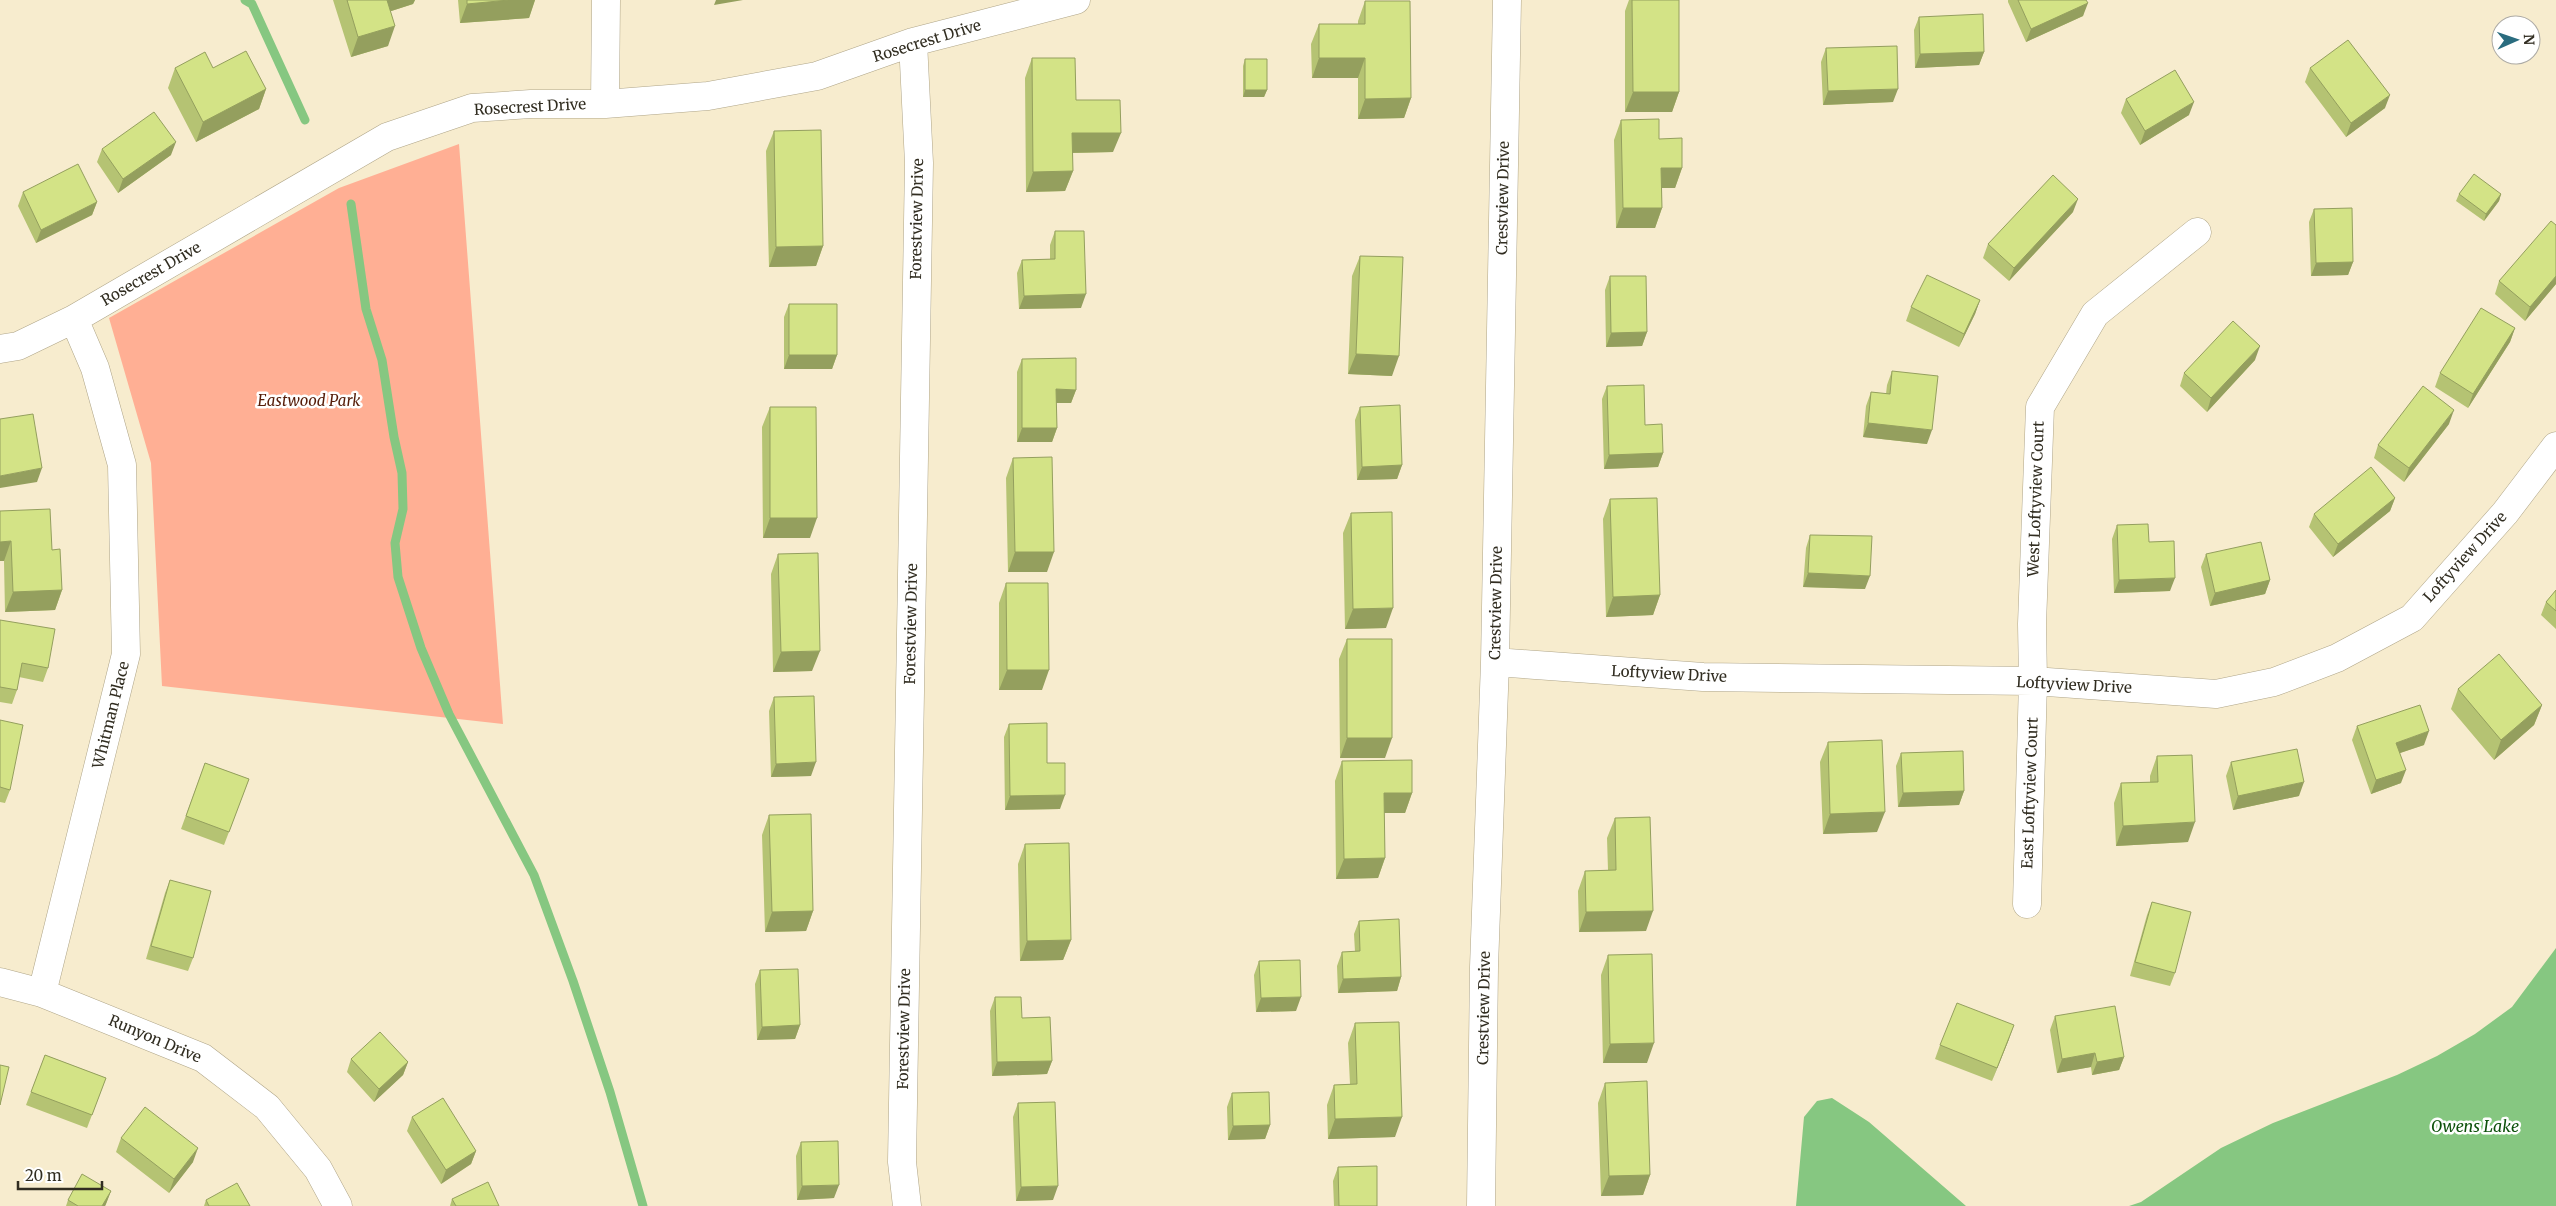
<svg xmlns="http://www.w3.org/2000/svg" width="2556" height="1206" font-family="Merriweather,serif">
<rect width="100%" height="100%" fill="#f7ecce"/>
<path fill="#ffaf94" d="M459 144 503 724 162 686 151 463 109 318 339 188Z"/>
<path fill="#86c781" d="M2556 948V1206H2129L2141 1202 2221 1148 2273 1123 2397 1075 2437 1056 2475 1034 2512 1007Z
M1832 1098 1869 1122 1966 1206H1796L1804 1117 1817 1101Z"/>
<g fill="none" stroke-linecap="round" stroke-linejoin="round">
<path stroke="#86c781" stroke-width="9" d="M245 0 252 4 305 120
M351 204 366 309 382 360 394 437 402 473 403 509 395 543 398 577 421 648 449 714 534 875 573 981 610 1092 643 1206"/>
<g stroke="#afa588" stroke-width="29">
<path id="minor" d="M605 104 606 0
M0 349 18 346 74 319 387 137 472 108 531 104H605L708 96 817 76 913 42 1076 0
M1495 662 1703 677 2033 681 2216 694 2274 682 2337 658 2412 618 2505 513 2556 446
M2027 904 2033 681 2032 624 2040 407 2095 314 2197 232
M0 982 42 993 203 1058 267 1107 318 1169 338 1206
M42 993 126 654 122 465 95 368 74 319
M907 1206 902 1162 919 163 913 42
M1481 1206 1484 967 1495 662 1507 0"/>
</g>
<use href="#minor" stroke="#fff" stroke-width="28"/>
</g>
<path fill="#b5c373" d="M333 0H415L413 4 391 11 388 46 351 57Z
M458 0H535L529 18 460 23Z
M1629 0H1679V92L1672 112H1625V11Z
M2008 0H2086L2083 16 2026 42 2008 2Z
M1365 1 1411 98 1404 118 1358 119V78H1312L1311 44 1319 24H1358V21Z
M1919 17 1984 52 1979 65 1915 68 1914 30Z
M1826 48 1893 102 1823 105 1821 62Z
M1032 58 1076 100 1113 152 1072 153 1073 171 1065 191 1026 192 1025 78Z
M1245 59 1267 90 1264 97H1243V66Z
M175 68H213L266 89 259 109 196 142 168 88Z
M2310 68 2385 108 2346 137 2305 82Z
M2126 99 2189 115 2140 145 2121 113Z
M1621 120 1659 139 1682 168 1675 188H1662V208L1655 228H1616L1614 140Z
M774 131 823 246 816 266 769 267 766 151Z
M102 149 171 155 118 193 97 162Z
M23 192 97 202 92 215 36 243 18 206Z
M2459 194H2501L2499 201 2484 221 2456 201Z
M2314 209 2353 262 2348 275 2311 276 2309 222Z
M2073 212 2009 281 1983 258 1988 244Z
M1055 231 1081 308 1019 309 1017 273 1022 260 1050 259V245Z
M1360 256 1392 376 1348 374 1352 276Z
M1610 276 1647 332 1642 346 1606 347 1605 290Z
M2499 281 2556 284 2525 321 2495 294Z
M1980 300 1975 314 1959 347 1906 321 1911 307Z
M789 304 837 355 832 369H784V317Z
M2515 328 2510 342 2468 408 2435 387 2440 373Z
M1022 359 1076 390 1071 403H1056L1057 428 1052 442H1017V372Z
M2255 360 2207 412 2180 386 2184 373Z
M1892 371 1927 444 1863 437 1866 406 1871 392 1886 394 1887 385Z
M1607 386 1645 425 1663 453 1658 467 1604 469 1602 399Z
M770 407 810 538H763L762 427Z
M1360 407 1402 465 1397 479 1357 480 1355 420Z
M2449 424 2404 482 2374 458 2378 445Z
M1013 458 1047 572H1008L1006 478Z
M2395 498 2390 511 2333 557 2309 527 2314 514Z
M1610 499 1660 595 1653 615 1606 617 1603 519Z
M0 511 52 550 62 590 55 610 5 612 4 561H0Z
M1351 513 1386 628 1345 629 1343 533Z
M2117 525 2149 542 2170 591 2114 593 2112 539Z
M1810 535 1865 589 1803 587 1806 548Z
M778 554 812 671 773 672 771 574Z
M2206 554 2270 580 2265 594 2210 606 2201 567Z
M1006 583 1042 690H999V603Z
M2556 590V629L2541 615 2546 602Z
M0 620 48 668 43 682 19 677 17 690 12 704 0 702Z
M1347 639 1385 758H1340L1339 659Z
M2458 689 2542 705 2534 725 2494 760 2451 709Z
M774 697 811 776 771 777 769 711Z
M0 720 10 790 5 803 0 802Z
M1009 724 1047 763 1060 809 1005 810 1004 737Z
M2357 726 2424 745 2400 753 2401 783 2371 794 2352 740Z
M1828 742 1877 832 1823 834 1820 762Z
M1901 753 1964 791 1959 805 1898 807 1896 766Z
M2157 756 2188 842 2116 846 2114 803 2121 783 2150 782V776Z
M1342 761 1412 793 1405 813H1384L1385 858 1378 878 1336 879 1335 781Z
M2231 762 2299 796 2233 810 2226 776Z
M205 763 249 779 224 845 181 829Z
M769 815 813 911 806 931 765 932 762 835Z
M1615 818 1646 931 1579 932 1578 891 1585 871 1608 870 1607 838Z
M1025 844 1071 940 1063 960 1020 961 1018 864Z
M170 880 193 958 188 971 146 959 165 893Z
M2152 902 2175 973 2170 986 2130 976 2147 915Z
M1359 921 1401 977 1397 991 1338 993 1337 966 1342 952H1355L1354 934Z
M1608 955 1647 1063H1603L1601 975Z
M1259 961 1296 1011 1256 1012 1254 975Z
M760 970 800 1025 795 1039 757 1040 755 984Z
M995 997 1022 1018 1052 1061 1047 1074 992 1076 990 1011Z
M2055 1016 2124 1057 2119 1070 2092 1075 2091 1067 2057 1073 2050 1030Z
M1355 1023 1395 1137 1328 1139 1327 1105 1334 1085 1350 1084 1348 1043Z
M2009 1039 1992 1081 1935 1059 1940 1045Z
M45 1055 106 1078 87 1128 26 1105Z
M351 1059 408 1062 403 1075 374 1102 347 1072Z
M1605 1083 1650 1175 1643 1195 1601 1196 1598 1103Z
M1232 1093 1270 1125 1265 1139 1228 1140 1227 1107Z
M1018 1103 1053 1200 1016 1201 1013 1117Z
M412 1117 476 1151 471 1164 441 1184 407 1131Z
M121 1138 193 1162 169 1193 116 1152Z
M801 1142 834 1198 797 1200 796 1156Z
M1338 1167 1377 1206H1334L1333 1181Z
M111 1191 105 1206H66L68 1200Z
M452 1199 499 1206H450Z
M206 1200 250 1206H204Z"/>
<path fill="#949f5e" d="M384 0H415L413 4 379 15Z
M509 0H535L529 18 460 23 467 4Z
M716 0H743L714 5Z
M2088 3 2083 16 2026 42 2031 29Z
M395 26 388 46 351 57 358 37Z
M1984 52 1979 65 1915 68 1920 54Z
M1319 58H1365L1358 78H1312Z
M266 89 259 109 196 142 203 122Z
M1898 89 1893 102 1823 105 1828 91Z
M1245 90H1267L1264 97H1243Z
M1633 92H1679L1672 112H1625Z
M2390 95 2385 108 2346 137 2351 123Z
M1411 98 1404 118 1358 119 1365 99Z
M2194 102 2189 115 2140 145 2145 131Z
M1072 133H1121L1113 152 1065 153Z
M176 142 171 155 118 193 123 179Z
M1661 168H1682L1675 188H1654Z
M1073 171 1065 191 1026 192 1033 172Z
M2501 194 2499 201 2484 221 2486 214Z
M2078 199 2073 212 2009 281 2014 268Z
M97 202 92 215 36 243 41 230Z
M1623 208H1662L1655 228H1616Z
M823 246 816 266 769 267 776 247Z
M2353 262 2348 275 2311 276 2316 263Z
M2556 276V284L2525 321 2530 307Z
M1086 294 1081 308 1019 309 1024 296Z
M1980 300 1975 314 1959 347 1964 334Z
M2515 328 2510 342 2468 408 2473 394Z
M1647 332 1642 346 1606 347 1611 333Z
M2260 346 2255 360 2207 412 2211 398Z
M1356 354 1399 356 1392 376 1348 374Z
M789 355H837L832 369H784Z
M1056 389 1076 390 1071 403H1051Z
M2454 410 2449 424 2404 482 2409 468Z
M1868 423 1932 430 1927 444 1863 437Z
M1022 428H1057L1052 442H1017Z
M1663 453 1658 467 1604 469 1609 455Z
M1402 465 1397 479 1357 480 1362 467Z
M42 468 37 482 0 488V476Z
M2395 498 2390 511 2333 557 2338 544Z
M770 518H817L810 538H763Z
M11 541 4 561H0V542Z
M1015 552H1054L1047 572H1008Z
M1808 573 1870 576 1865 589 1803 587Z
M2175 578 2170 591 2114 593 2119 580Z
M2270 580 2265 594 2210 606 2215 593Z
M62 590 55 610 5 612 13 592Z
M1660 595 1653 615 1606 617 1613 597Z
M1393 608 1386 628 1345 629 1353 609Z
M820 651 812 671 773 672 781 652Z
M1007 670H1049L1042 690H999Z
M2542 705 2534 725 2494 760 2501 740Z
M2429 731 2424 745 2391 756 2396 743Z
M1347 738H1392L1385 758H1340Z
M816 762 811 776 771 777 776 764Z
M2406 770 2401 783 2371 794 2376 780Z
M2304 782 2299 796 2233 810 2238 796Z
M1964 791 1959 805 1898 807 1903 793Z
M1384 793H1412L1405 813H1376Z
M1065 795 1060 809 1005 810 1010 796Z
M1885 812 1877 832 1823 834 1830 814Z
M2195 822 2188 842 2116 846 2123 826Z
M1385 858 1378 878 1336 879 1344 859Z
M813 911 806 931 765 932 772 912Z
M1653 911 1646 931 1579 932 1586 912Z
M1071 940 1063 960 1020 961 1027 941Z
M1401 977 1397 991 1338 993 1343 979Z
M1301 997 1296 1011 1256 1012 1261 998Z
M800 1025 795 1039 757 1040 762 1027Z
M2014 1025 2009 1039 1992 1081 1997 1068Z
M1654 1043 1647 1063H1603L1610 1044Z
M2095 1053 2091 1067 2057 1073 2062 1059Z
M2124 1057 2119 1070 2092 1075 2097 1062Z
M1052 1061 1047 1074 992 1076 997 1062Z
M408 1062 403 1075 374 1102 379 1089Z
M1402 1117 1395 1137 1328 1139 1335 1119Z
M1270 1125 1265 1139 1228 1140 1233 1126Z
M198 1148 193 1162 169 1193 174 1179Z
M476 1151 471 1164 441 1184 446 1170Z
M1650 1175 1643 1195 1601 1196 1609 1176Z
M839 1185 834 1198 797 1200 802 1186Z
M1058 1186 1053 1200 1016 1201 1021 1187Z
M111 1191 106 1204 105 1206H102Z"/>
<path fill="#d3e386" stroke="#949f5e" d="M347 0H387L395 26 358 37Z
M467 0H509L467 4Z
M1632 0H1679V92H1633Z
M2018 0H2086L2088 3 2031 29Z
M1365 1H1410L1411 98 1365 99V58H1319V24H1365Z
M1983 14 1984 52 1920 54 1919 17Z
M2348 40 2390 95 2351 123 2310 68Z
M1897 46 1898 89 1828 91 1826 48Z
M246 51 266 89 203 122 175 68 205 52 213 68Z
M1032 58H1075L1076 100H1120L1121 133H1072L1073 171 1033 172Z
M1245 59H1267V90H1245Z
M2175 70 2194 102 2145 131 2126 99Z
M154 112 176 142 123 179 102 149Z
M1659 119V139L1682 138V168H1661L1662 208H1623L1621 120Z
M821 130 823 246 776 247 774 131Z
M78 164 97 202 41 230 23 192Z
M2474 174 2501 194 2486 214 2459 194Z
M2053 175 2078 199 2014 268 1988 244Z
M2352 208 2353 262 2316 263 2314 209Z
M2551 221 2556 225V276L2530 307 2499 281Z
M1055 231H1084L1086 294 1024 296 1022 260 1055 259Z
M1360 256 1403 257 1399 356 1356 354Z
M1927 275 1980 300 1964 334 1911 307Z
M1610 276H1646L1647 332 1611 333Z
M789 304H837V355H789Z
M2481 308 2515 328 2473 394 2440 373Z
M2233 321 2260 346 2211 398 2184 373Z
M1076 358V390L1056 389 1057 428H1022V359Z
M1892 371 1938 376 1932 430 1868 423 1871 392 1890 394Z
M1644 385 1645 425 1662 424 1663 453 1609 455 1607 386Z
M2423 386 2454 410 2409 468 2378 445Z
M1400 405 1402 465 1362 467 1360 407Z
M770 407H816L817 518H770Z
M33 414 42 468 0 476V419Z
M1052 457 1054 552H1015L1013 458Z
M2371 467 2395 498 2338 544 2314 514Z
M1657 498 1660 595 1613 597 1610 499Z
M50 509 52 550 60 549 62 590 13 592 11 541 0 542V511Z
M1392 512 1393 608 1353 609 1351 513Z
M2148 524 2149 542 2174 541 2175 578 2119 580 2117 525Z
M1810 535 1872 536 1870 576 1808 573Z
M2261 542 2270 580 2215 593 2206 554Z
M818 553 820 651 781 652 778 554Z
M1006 583H1048L1049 670H1007Z
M2556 590V611L2546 602Z
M0 620 55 629 48 668 22 663 17 690 0 687Z
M1347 639H1392V738H1347Z
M2499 654 2542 705 2501 740 2458 689Z
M814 696 816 762 776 764 774 697Z
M2420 705 2429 731 2396 743 2406 770 2376 780 2357 726Z
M0 720 23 725 10 790 0 787Z
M1047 723V763H1065V795L1010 796 1009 724Z
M1882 740 1885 812 1830 814 1828 742Z
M2297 749 2304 782 2238 796 2231 762Z
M1963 751 1964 791 1903 793 1901 753Z
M2192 755 2195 822 2123 826 2121 783 2158 782 2157 756Z
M1412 760V793H1384L1385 858 1344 859 1342 761Z
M205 763 249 779 229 832 186 816Z
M811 814 813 911 772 912 769 815Z
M1650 817 1653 911 1586 912 1585 871 1616 870 1615 818Z
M1069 843 1071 940 1027 941 1025 844Z
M170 880 211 891 193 958 151 946Z
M2152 902 2191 912 2175 973 2135 962Z
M1399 919 1401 977 1343 979 1342 952 1360 951 1359 921Z
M1652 954 1654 1043 1610 1044 1608 955Z
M1300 960 1301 997 1261 998 1259 961Z
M798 969 800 1025 762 1027 760 970Z
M995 997H1021L1022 1018 1050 1017 1052 1061 997 1062Z
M1957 1003 2014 1025 1997 1068 1940 1045Z
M2115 1006 2124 1057 2097 1062 2095 1053 2062 1059 2055 1016Z
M1399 1022 1402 1117 1335 1119 1334 1085 1357 1084 1355 1023Z
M380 1032 408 1062 379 1089 351 1059Z
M45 1055 106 1078 92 1115 31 1092Z
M0 1065 9 1067 0 1105Z
M1647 1081 1650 1175 1609 1176 1605 1083Z
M1269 1092 1270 1125 1233 1126 1232 1093Z
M443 1098 476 1151 446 1170 412 1117Z
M1055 1102 1058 1186 1021 1187 1018 1103Z
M145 1107 198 1148 174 1179 121 1138Z
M838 1141 839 1185 802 1186 801 1142Z
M1377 1166V1206H1339L1338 1167Z
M82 1174 111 1191 102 1206H78L68 1200Z
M488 1182 499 1206H456L452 1199Z
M237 1183 250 1206H209L206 1200Z"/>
<g text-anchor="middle" stroke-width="5" stroke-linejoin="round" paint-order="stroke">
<g font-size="15" fill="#312d21" stroke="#fff">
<text transform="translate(927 41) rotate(-17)" y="5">Rosecrest Drive</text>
<text transform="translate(530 107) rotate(-3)" y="5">Rosecrest Drive</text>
<text transform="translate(1503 198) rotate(-89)" y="5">Crestview Drive</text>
<text transform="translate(917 219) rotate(-89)" y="5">Forestview Drive</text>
<text transform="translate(151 274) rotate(-30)" y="5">Rosecrest Drive</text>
<text transform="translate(2036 499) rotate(-88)" y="5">West Loftyview Court</text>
<text transform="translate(2465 557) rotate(-48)" y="5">Loftyview Drive</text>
<text transform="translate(1496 603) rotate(-89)" y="5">Crestview Drive</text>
<text transform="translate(911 624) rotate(-89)" y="5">Forestview Drive</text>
<text transform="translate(1669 674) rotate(3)" y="5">Loftyview Drive</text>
<text transform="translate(2074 685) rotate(3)" y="5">Loftyview Drive</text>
<text transform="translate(111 715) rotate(-76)" y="5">Whitman Place</text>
<text transform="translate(2030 793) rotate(-88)" y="5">East Loftyview Court</text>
<text transform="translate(1484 1008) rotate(-89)" y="5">Crestview Drive</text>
<text transform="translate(904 1029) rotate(-89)" y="5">Forestview Drive</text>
<text transform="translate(155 1039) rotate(23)" y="5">Runyon Drive</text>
</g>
<g font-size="15" font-style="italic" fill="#551c08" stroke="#fff">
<text x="309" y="406">Eastwood Park</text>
</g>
<g font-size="16" font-style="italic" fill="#0d510b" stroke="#fff">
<text x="2475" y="1132">Owens Lake</text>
</g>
</g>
<g transform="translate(2516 40) rotate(88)"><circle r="24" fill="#ffffff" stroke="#adaba6"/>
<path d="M0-4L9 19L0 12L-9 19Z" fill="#2a6c7f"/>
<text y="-8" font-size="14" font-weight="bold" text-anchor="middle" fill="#312d21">N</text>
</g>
<path d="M18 1181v8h84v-8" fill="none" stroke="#312d21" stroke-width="2.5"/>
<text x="25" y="1181" font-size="15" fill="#312d21" stroke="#ffffff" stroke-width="4" paint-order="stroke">20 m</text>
</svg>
